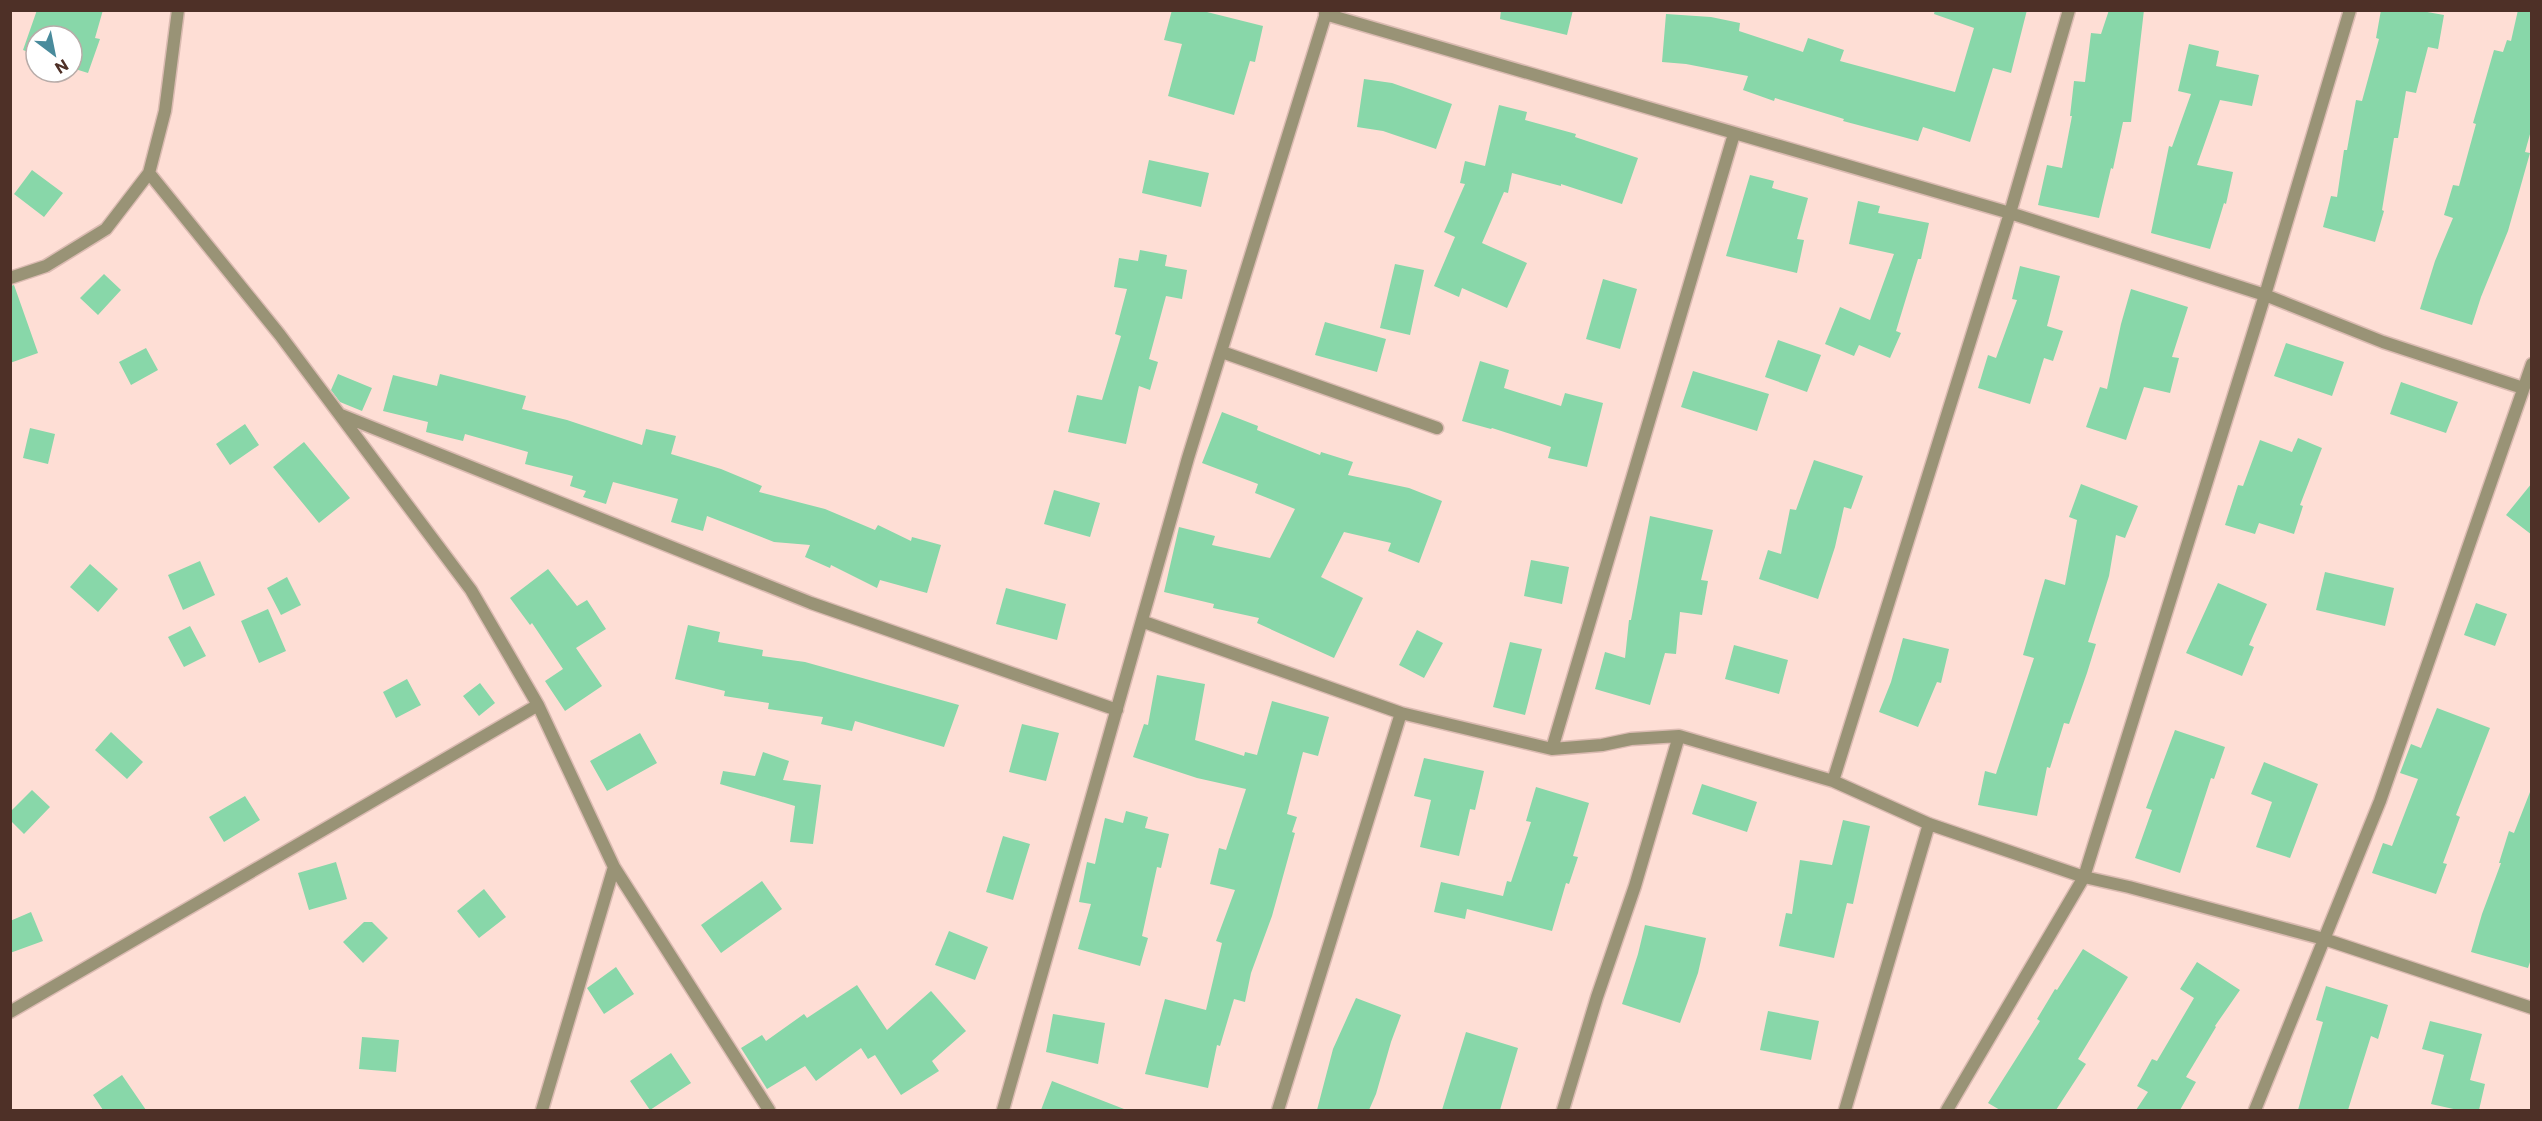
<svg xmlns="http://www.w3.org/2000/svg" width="2542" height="1121" font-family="Commissioner,sans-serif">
<rect width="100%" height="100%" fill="#feded5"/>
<path fill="#88d7a9" d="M37 10H103L95 38 100 39 88 73 72 68V36H36V55L23 50Z
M1172 10H1199L1263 26 1255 62 1250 61 1234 115 1168 96 1182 44 1164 40Z
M1501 10H1573L1567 35 1500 19Z
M1935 10H2027L2011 73 1993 68 1970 142 1923 127 1918 141 1843 121 1844 119 1775 98 1774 101 1743 90 1748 76 1686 64 1662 62 1666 14 1711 17 1740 23 1739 31 1803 52 1808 38 1844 50 1840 61 1955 92 1974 28 1934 14Z
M2109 10H2144L2131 122H2123L2113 169 2111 168 2099 218 2038 205 2047 165 2062 168 2072 116H2070L2074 81 2085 82 2091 33 2101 34Z
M2381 10H2416L2444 15 2438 49 2428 47 2416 93 2406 91 2398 138H2394L2382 210 2384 211 2375 242 2323 227 2331 196 2337 197 2344 150H2347L2356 100 2362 101 2379 39 2376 38Z
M2518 10H2532V127L2525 152 2530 153 2508 231 2481 297 2472 325 2420 309 2435 261 2453 218 2444 215 2453 185 2459 186 2476 124 2473 123 2494 50 2503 52 2507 40 2511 41Z
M2189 44 2219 51 2216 66 2259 75 2252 106 2220 100 2197 165 2233 172 2226 204 2224 203 2210 249 2151 233 2169 146 2172 147 2191 94 2178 91Z
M1364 79 1392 83 1452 104 1436 149 1383 131 1357 127Z
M1499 105 1527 112 1525 120 1576 134 1575 137 1638 158 1622 204 1561 184V186L1512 173 1508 193 1504 192 1482 243 1527 263 1507 308 1462 288 1459 297 1434 286 1455 237 1444 232 1465 184 1460 183 1465 161 1485 166Z
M1149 160 1209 173 1201 207 1142 193Z
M32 170 63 193 44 217 14 194Z
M1750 175 1774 181 1772 188 1808 198 1797 239 1804 240 1797 273 1726 256Z
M1858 201 1880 206 1878 213 1929 223 1921 259H1918L1896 331 1901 333 1890 358 1859 345 1854 356 1825 344 1840 307 1870 320 1894 254 1849 244Z
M1140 250 1167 255 1165 266 1187 270 1182 299 1166 296 1149 359 1158 362 1150 390 1139 386 1126 444 1068 432 1077 395 1102 400 1121 336 1115 334 1127 289 1114 287 1119 258 1138 261Z
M1395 264 1424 270 1410 335 1380 328Z
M2020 266 2060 276 2047 326 2063 331 2053 361 2044 358 2030 404 1978 388 1988 355 1996 358 2017 300 2012 299Z
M104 274 121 290 98 315 80 298Z
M1603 279 1637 289 1620 349 1586 339Z
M14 285 38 353 10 363V286Z
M2131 289 2188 307 2172 357 2179 358 2170 393 2144 387 2126 440 2086 427 2100 387 2107 389 2121 324Z
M1325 322 1386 339 1377 372 1315 355Z
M1778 340 1821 355 1807 392 1765 377Z
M2286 343 2344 362 2332 396 2274 376Z
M146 348 158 370 131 385 119 362Z
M1480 361 1509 370 1504 388 1561 406 1565 393 1603 403 1587 467 1548 458 1551 447 1492 428 1491 429 1462 421Z
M1693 371 1769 394 1757 431 1681 407Z
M338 374 372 388 362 411 340 402 331 390Z
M440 374 526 396 522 409 567 420 642 445 646 429 676 436 671 454 721 469 762 486 759 492 825 509 875 530 878 525 911 541 912 537 941 545 927 593 880 580 877 588 831 565 830 568 805 557 810 545 774 542 707 516 703 531 671 522 678 499 613 482 606 504 583 497 586 491 570 486 573 476 525 464 528 452 465 434 463 441 426 432 428 422 383 411 393 375 437 386Z
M2401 382 2458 402 2446 433 2390 414Z
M1222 412 1258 426 1257 430 1320 455 1321 452 1353 462 1348 475 1409 488 1442 501 1419 563 1388 551 1391 543 1344 532 1321 577 1363 598 1334 658 1257 623 1259 618 1213 608 1214 604 1164 592 1179 527 1215 536 1212 545 1270 558 1295 509 1255 493 1258 484 1202 463Z
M245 424 259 445 230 465 216 444Z
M30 428 55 434 48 464 23 458Z
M2298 438 2322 448 2300 505 2303 506 2294 534 2259 523 2255 534 2225 525 2238 485 2243 486 2260 440 2292 452Z
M304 442 350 498 319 523 273 467Z
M1814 460 1863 476 1851 509 1844 507 1835 547 1818 599 1759 579 1768 550 1781 554 1790 509 1796 510Z
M2532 483V535L2506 515Z
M2081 484 2138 506 2125 538 2116 535 2109 576 2088 642 2096 644 2087 673 2069 724 2064 723 2050 768 2047 767 2037 816 1978 805 1985 771 1996 774 2034 658 2023 655 2045 579 2065 585 2077 520 2069 517Z
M1054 490 1100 503 1090 537 1044 524Z
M1650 516 1713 530 1701 580 1708 581 1702 615 1680 612 1676 654 1665 653 1650 705 1595 689 1605 652 1625 658 1629 620H1631Z
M1531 560 1569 567 1562 604 1524 596Z
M200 561 215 595 183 610 168 575Z
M90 564 118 589 98 612 70 587Z
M548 569 577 606 587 600 606 629 576 648 602 686 565 711 545 681 563 669 532 623 530 625 510 598Z
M2325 572 2394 588 2385 626 2316 610Z
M287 577 301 605 281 615 267 588Z
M2218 583 2267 604 2249 645 2254 647 2242 676 2186 653Z
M1006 588 1066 604 1057 640 996 624Z
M2476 603 2507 614 2495 646 2464 635Z
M268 609 286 651 259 663 241 621Z
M688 625 720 632 718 642 763 650 762 656 805 662 959 705 944 747 855 721 852 731 821 724 823 717 768 709 769 703 724 696 725 691 675 679Z
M190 626 206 656 184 667 168 637Z
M1417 630 1443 643 1424 678 1399 665Z
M1903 638 1949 649 1941 683 1937 682 1918 727 1879 712 1891 682Z
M1510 642 1542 649 1525 715 1493 707Z
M1734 645 1788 660 1779 694 1725 679Z
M1157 675 1205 684 1195 740 1244 756 1245 752 1257 755 1272 701 1329 717 1318 756 1303 752 1287 814 1297 817 1292 832 1295 833 1272 916 1251 973 1245 1002 1234 999 1220 1046 1217 1045 1208 1088 1145 1074 1165 999 1206 1010 1222 943 1216 941 1235 890 1210 884 1219 848 1226 850 1246 789 1197 778 1133 757 1144 724 1148 725Z
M407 679 421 705 396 718 383 692Z
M480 683 495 703 479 716 463 696Z
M2437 708 2490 728 2456 815 2460 817 2443 863 2447 864 2436 894 2372 873 2383 843 2392 846 2418 779 2400 773 2411 744 2421 748Z
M1022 724 1059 733 1046 781 1009 772Z
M2175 730 2225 747 2214 779 2211 778 2180 873 2135 858 2152 810 2146 808Z
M111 732 143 762 127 779 95 750Z
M640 733 657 763 607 791 590 761Z
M763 752 789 761 783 780 821 785 813 844 790 842 795 806 720 784 723 771 755 776Z
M1424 758 1484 771 1475 810 1470 809 1459 856 1420 847 1431 800 1414 796Z
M2264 762 2318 784 2290 858 2256 847 2272 802 2251 794Z
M1702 784 1757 802 1747 832 1692 814Z
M1536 787 1589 803 1573 856 1578 857 1569 884 1566 883 1552 931 1467 909 1465 919 1434 912 1441 882 1503 896 1507 881 1511 882 1531 822 1526 821Z
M32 790 50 807 24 834 10 820V812Z
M2530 792 2532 956 2528 968 2471 952 2482 914 2501 863H2499L2509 831 2514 833Z
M245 796 260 820 224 842 209 817Z
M1126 811 1148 817 1145 828 1169 834 1161 868 1157 867 1142 936 1148 938 1140 966 1078 949 1091 904 1079 902 1087 862 1095 864 1105 818 1123 823Z
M1843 820 1870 826 1853 904 1847 903 1834 958 1779 946 1786 913 1792 914 1800 860 1832 865Z
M1003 836 1030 844 1013 900 986 892Z
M336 862 347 899 309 910 298 873Z
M762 881 782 909 721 953 701 925Z
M484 889 506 917 479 938 457 911Z
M31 912 43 941 10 953V921Z
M364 922H372L388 938 363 963 343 942Z
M1645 925 1706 938 1698 973 1680 1023 1622 1004 1638 954Z
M949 931 988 947 975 980 935 965Z
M2083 949 2128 977 2078 1059 2086 1064 2056 1110H2000L1988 1103 2040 1021 2037 1019 2055 989 2057 990Z
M2197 962 2240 990 2215 1026 2216 1027 2186 1077 2196 1082 2180 1110H2136L2148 1092 2137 1086 2152 1059 2157 1061 2194 998 2180 989Z
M616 967 634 994 604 1014 587 988Z
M857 985 887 1030 931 991 966 1031 932 1061 939 1071 901 1095 875 1055 868 1059 861 1048 816 1081 805 1066 767 1089 741 1048 762 1035 766 1041 804 1014 807 1018Z
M2326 986 2388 1005 2378 1039 2371 1036 2348 1110H2298L2323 1022 2316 1020Z
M1356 998 1401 1015 1391 1042 1376 1094 1369 1110H1317L1333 1049Z
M1768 1011 1819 1021 1811 1060 1760 1050Z
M1053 1014 1105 1023 1098 1064 1046 1052Z
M2430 1021 2482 1034 2470 1080 2485 1084 2479 1110H2458L2431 1104 2444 1055 2422 1049Z
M1466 1032 1518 1048 1500 1110H1442Z
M362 1037 399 1040 396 1072 359 1069Z
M671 1053 691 1083 650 1110 630 1081Z
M122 1075 146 1110H103L93 1095Z
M1052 1081 1124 1109 1123 1110H1041Z"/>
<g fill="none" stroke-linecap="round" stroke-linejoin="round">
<g stroke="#dbbbb2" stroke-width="15">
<path id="street" d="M1325 14 2010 213 2265 295 2383 342 2523 388
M149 173 280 335 471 590 538 705 614 867 769 1110
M10 278 46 266 106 229 149 173 165 111 178 10
M1222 352 1437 428
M341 415 811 603 1117 710
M1144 622 1401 713 1552 749 1602 745 1631 739 1679 736 1833 781 1929 824 2084 877 2129 887 2324 939 2532 1008
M1552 749 1734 134
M1833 781 2010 213 2069 10
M10 1012 538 705
M542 1110 614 867
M1003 1110 1188 458 1327 10
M1278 1110 1401 713
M1563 1110 1597 997 1635 886 1679 736
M1845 1110 1929 824
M1947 1110 2084 877 2265 295 2350 10
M2255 1110 2380 801 2532 364"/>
</g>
<use href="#street" stroke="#999376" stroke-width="12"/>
</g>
<rect width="2542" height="1121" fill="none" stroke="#4e3027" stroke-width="24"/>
<g transform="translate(54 54) rotate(148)"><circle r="28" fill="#ffffff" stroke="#b8aca9" stroke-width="1.5"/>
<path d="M0-4.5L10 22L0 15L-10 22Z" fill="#498b9c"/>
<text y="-9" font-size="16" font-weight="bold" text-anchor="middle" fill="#4e3027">N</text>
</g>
</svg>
